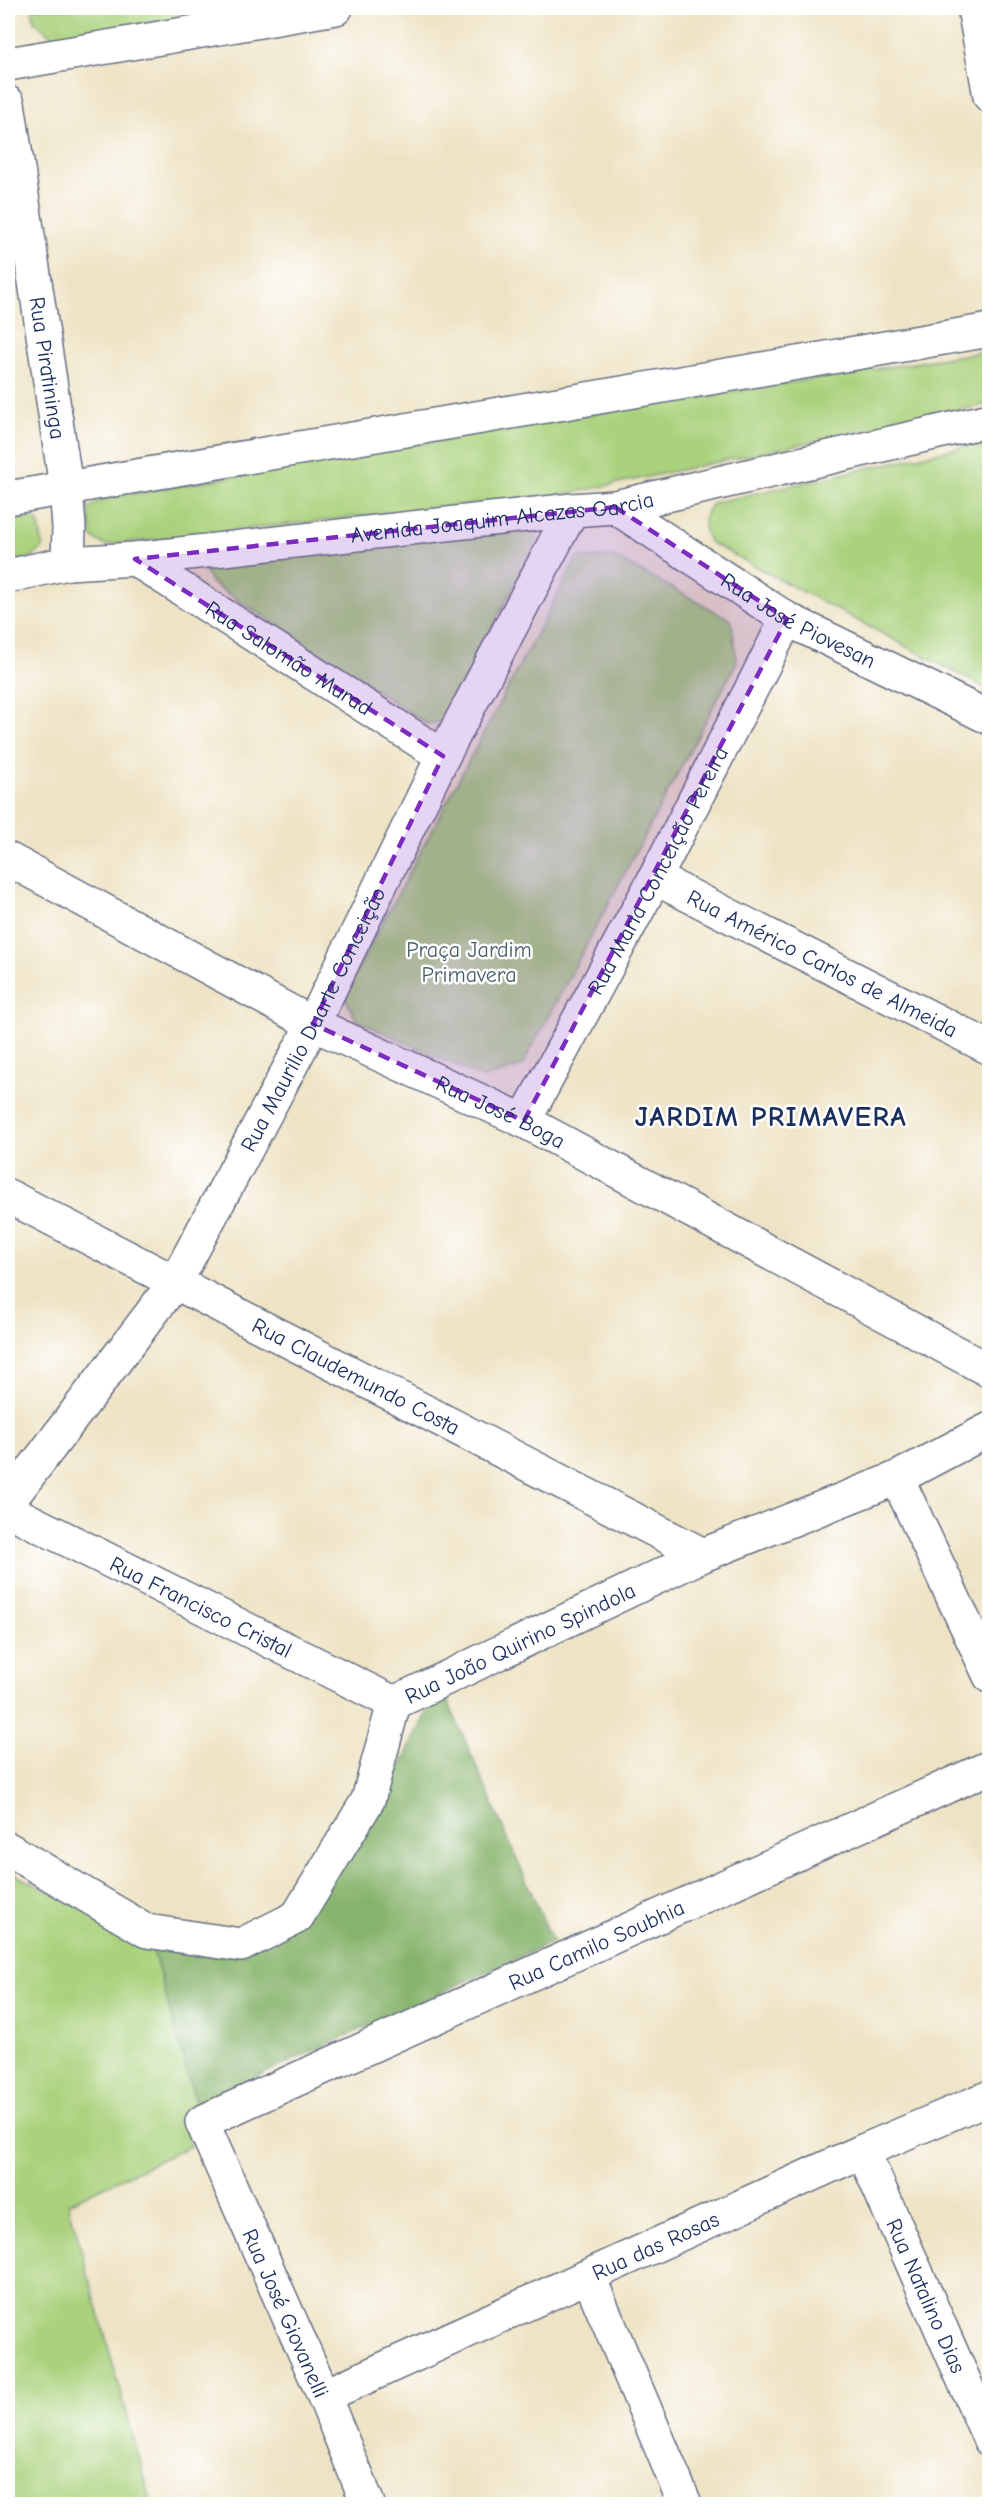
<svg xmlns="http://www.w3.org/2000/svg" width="997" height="2512" font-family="'Comic Neue',sans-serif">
<rect width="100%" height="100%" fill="#fff"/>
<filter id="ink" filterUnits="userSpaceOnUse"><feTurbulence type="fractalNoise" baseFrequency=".0167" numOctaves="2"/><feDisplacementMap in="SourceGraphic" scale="12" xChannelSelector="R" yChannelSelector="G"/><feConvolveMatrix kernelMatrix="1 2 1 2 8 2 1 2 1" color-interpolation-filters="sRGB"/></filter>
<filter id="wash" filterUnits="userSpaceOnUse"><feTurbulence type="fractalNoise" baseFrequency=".008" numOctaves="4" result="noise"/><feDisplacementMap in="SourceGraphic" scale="24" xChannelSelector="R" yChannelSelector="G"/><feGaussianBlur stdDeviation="1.35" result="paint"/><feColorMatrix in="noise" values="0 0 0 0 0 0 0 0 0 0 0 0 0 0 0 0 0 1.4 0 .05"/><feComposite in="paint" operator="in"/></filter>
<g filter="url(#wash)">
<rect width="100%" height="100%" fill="#eee3c4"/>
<path fill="#aad27d" stroke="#62806e" stroke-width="1.5" d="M32 8H231L56 40 34 21Z
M989 351V404L572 493 104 545 92 537 88 509 103 499 562 419Z
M989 441V690L709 542C702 525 701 518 713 503Z
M28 517 38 521 43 547 31 558 8 563V520Z
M530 528 537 538 531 554 443 721 427 724 212 583 205 572 207 565Z
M614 557 731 620 737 662 522 1066 483 1078 356 1020 344 995 577 558Z
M8 1871 151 1943 196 2104 182 2116 190 2146 68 2203 152 2504H8Z"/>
<path fill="#87b46c" stroke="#517265" stroke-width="1.5" d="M447 1699 553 1942 196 2104 151 1943 243 1955 381 1807 429 1707Z"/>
</g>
<g filter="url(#ink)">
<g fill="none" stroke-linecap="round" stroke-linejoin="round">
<g stroke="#656e82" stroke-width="36">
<g id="minor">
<path d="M974 8 990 96"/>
<path d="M8 64 336 8"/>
<path id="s1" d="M8 103 66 487 69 527 68 563"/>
<path d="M8 498 990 330"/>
<path id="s2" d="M615 507 787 619 990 718"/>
<path id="s3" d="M135 559 443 756"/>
<path id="s4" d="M8 576 68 563 135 559 572 510 615 507 990 420"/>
<path id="s5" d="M8 859 313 1024 524 1121 990 1371"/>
<path id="s6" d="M655 878 990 1048"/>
<path id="s7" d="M524 1121 655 878 787 619"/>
<path id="s8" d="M8 1196 703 1555"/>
<path d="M897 1478 990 1676"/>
<path id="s9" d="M8 1502 176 1281 313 1024 443 756 572 510"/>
<path id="s10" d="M8 1510 394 1703"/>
<path id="s11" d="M8 1849 147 1931 241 1945 297 1917 368 1800 394 1703 703 1555 897 1478 990 1429"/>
<path id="s12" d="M863 2151 990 2440"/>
<path d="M589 2277 685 2504"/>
<path id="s13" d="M324 2396 863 2151 990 2097"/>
<path id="s14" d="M368 2504 324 2396 202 2122 990 1767"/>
</g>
</g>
<use href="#minor" stroke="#fff" stroke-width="33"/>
</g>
</g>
<path fill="#7b2cbf" fill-opacity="0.2" stroke="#7b2cbf" stroke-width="4.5" stroke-dasharray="12 8" stroke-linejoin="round" d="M615 507 787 619 524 1121 313 1024 443 756 135 559Z"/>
<g text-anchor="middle" stroke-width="5" stroke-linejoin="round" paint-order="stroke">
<g font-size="22" fill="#1b2f5e" stroke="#fff">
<text dy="8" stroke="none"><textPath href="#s1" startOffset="268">Rua Piratininga</textPath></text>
<text dy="8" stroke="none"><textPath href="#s4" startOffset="498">Avenida Joaquim Alcazas Garcia</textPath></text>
<text dy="8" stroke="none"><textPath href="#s2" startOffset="216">Rua José Piovesan</textPath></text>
<text dy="8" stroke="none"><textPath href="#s3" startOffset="183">Rua Salomão Murad</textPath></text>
<text dy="8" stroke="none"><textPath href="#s7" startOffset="284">Rua Maria Conceição Pereira</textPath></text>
<text dy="8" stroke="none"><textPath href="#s6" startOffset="188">Rua Américo Carlos de Almeida</textPath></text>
<text dy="8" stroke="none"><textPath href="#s9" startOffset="573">Rua Maurilio Duarte Conceição</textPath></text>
<text dy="8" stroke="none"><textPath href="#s5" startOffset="554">Rua José Boga</textPath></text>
<text dy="8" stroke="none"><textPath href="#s8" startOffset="392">Rua Claudemundo Costa</textPath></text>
<text dy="8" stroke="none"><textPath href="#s10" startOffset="216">Rua Francisco Cristal</textPath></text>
<text dy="8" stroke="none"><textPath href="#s11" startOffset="696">Rua João Quirino Spindola</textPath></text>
<text dy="8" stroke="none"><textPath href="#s14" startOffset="849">Rua Camilo Soubhia</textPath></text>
<text dy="8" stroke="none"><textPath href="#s13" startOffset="364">Rua das Rosas</textPath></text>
<text dy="8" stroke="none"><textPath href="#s12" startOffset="158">Rua Natalino Dias</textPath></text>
<text transform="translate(286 2313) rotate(66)" y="8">Rua José Giovanelli</text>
</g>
<g font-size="22" fill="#466067" stroke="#fff">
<text x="469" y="957">Praça Jardim<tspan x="469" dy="25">Primavera</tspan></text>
</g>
<g font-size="28" font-weight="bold" letter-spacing="1.5" fill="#1b2f5e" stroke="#fff">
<text x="771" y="1126">JARDIM PRIMAVERA</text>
</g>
</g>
<rect width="997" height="2512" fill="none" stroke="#fff" stroke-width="30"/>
</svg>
